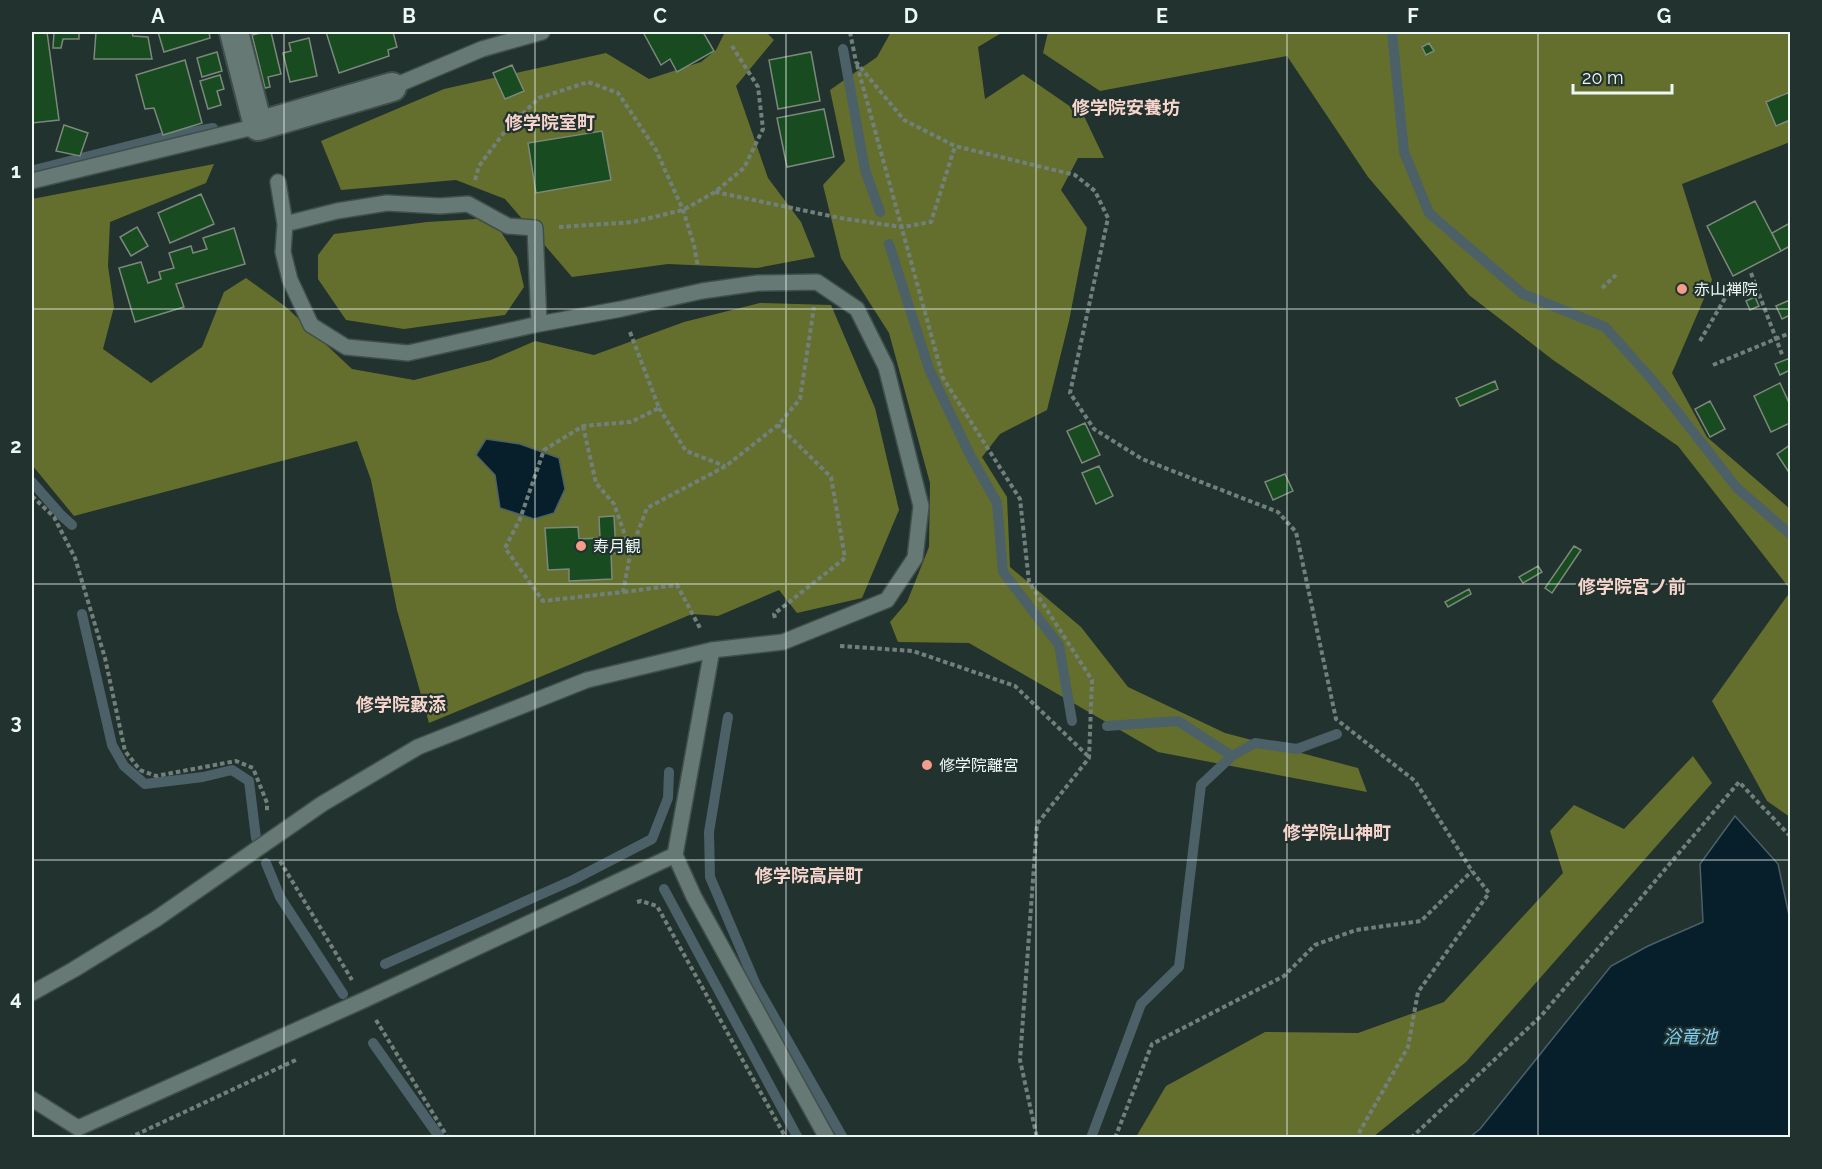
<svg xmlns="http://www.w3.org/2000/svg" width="1822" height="1169" font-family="Raleway,'Noto Sans JP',sans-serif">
<rect width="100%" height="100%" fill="#22322e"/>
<path fill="#646f2d" d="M725 32H766L774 40 736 86 768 178 801 222 815 257 757 268 668 264 572 277 505 199 456 180 341 190 321 141 444 89 606 53 649 79 701 62 716 50Z
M891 32H1003L978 47 985 99 1023 74 1084 116 1104 158H1078L1061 190 1087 228 1069 321 1047 410 1000 434 982 457 1007 497 1010 567 1081 627 1128 687 1225 733 1358 768 1367 792 1158 752 969 643 898 642 890 622 907 602 929 547 930 483 889 333 841 258 823 185 845 161 830 90 877 57Z
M1048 32H1790V142L1682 184 1712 280 1672 373 1707 437 1790 509V589L1678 446 1553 360 1469 295 1368 177 1287 56 1100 91 1043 53Z
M214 164 206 183 110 222 108 266 114 307 103 349 151 383 202 347 224 292 246 278 286 307 352 369 414 380 491 360 535 341 594 355 684 322 760 303 831 305 875 408 899 510 862 598 797 613 779 590 718 616 692 614 429 723 397 610 371 480 357 441 74 516 32 465V199Z
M492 218 517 257 524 287 505 315 404 329 346 320 318 279V255L334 234 427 222Z
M1790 592V817L1767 801 1712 701Z
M1693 756 1712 783 1466 1062 1373 1137H1136L1166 1086 1265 1032 1358 1033 1444 1002 1563 873 1550 831 1574 805 1624 829Z"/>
<path fill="#071f2a" stroke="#4c6067" stroke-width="1.5" d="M486 439 520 444 559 458 565 489 554 513 534 519 500 508 495 475 476 455Z
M1735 816 1778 864 1790 920V1137H1470L1480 1129 1611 966 1648 946 1703 922 1700 864Z"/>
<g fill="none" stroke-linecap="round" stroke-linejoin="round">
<path stroke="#4c6067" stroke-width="10" d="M1392 32 1404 152 1429 213 1523 294 1605 327 1654 382 1737 488 1790 534
M843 49 865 170 880 212
M34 170 160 138 213 128
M889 244 929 369 970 455 997 503 1003 572 1059 645 1072 721
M32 482 61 515 72 525
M82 614 112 745 124 766 145 784 203 777 232 770 249 781 256 838
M728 717 709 832 710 877 756 985 843 1138
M1232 756 1255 743 1297 749 1337 734
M266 863 280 897 343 994
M664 889 798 1138
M385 964 573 880 652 839 668 798 669 772
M373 1043 440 1138
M1091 1138 1141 1004 1179 967 1201 785 1232 756 1178 721 1107 726"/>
</g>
<path fill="#184c20" stroke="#7c887c" stroke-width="1.5" d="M32 32H47L59 120 32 123Z
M54 32H79V39H63L61 48H53Z
M96 32H132L133 36 148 37 152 59H94Z
M158 32H209L210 38 164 52Z
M265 32H271L281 74 268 77 270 87 265 88 252 35Z
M326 32H393L397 47 388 50 389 56 339 73Z
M643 32H703L714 51 677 72 670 59 661 65Z
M309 38 317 76 290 82 283 53 291 51 289 43Z
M1429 43 1434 51 1426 55 1422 47Z
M217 52 222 71 202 77 197 58Z
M811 52 820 101 778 109 769 60Z
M185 60 202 123 163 135 154 108 145 109 136 75Z
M512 65 524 91 505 99 493 73Z
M220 75 224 89 217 91 221 105 208 109 200 81Z
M1790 92V120L1776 126 1766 102Z
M824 109 834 157 787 167 777 118Z
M64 125 88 133 80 156 56 151Z
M602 131 611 180 536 193 528 143Z
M201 194 214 224 170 243 158 213Z
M1755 201 1781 251 1733 276 1707 226Z
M1790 223V246L1781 251 1772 233Z
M137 227 148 246 131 256 120 237Z
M234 228 245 264 176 284 184 307 135 322 119 268 141 262 148 283 161 279 159 272 174 268 169 253 191 246 193 253 207 249 203 238Z
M1755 297 1759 306 1750 310 1746 301Z
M1790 300V315L1782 319 1776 306Z
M1790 358V370L1780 375 1775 364Z
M1495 381 1498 389 1460 406 1456 398Z
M1780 383 1790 405V423L1771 432 1754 396Z
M1710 401 1725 429 1710 437 1695 409Z
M1085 423 1100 455 1082 463 1067 431Z
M1790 445V474L1777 454Z
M1099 466 1113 496 1096 504 1082 473Z
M1285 474 1293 491 1273 500 1265 482Z
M614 516 616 553H611L612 579 569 581V569L548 570 545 528 578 527 579 539 600 538 599 517Z
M1574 546 1581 550 1552 593 1545 588Z
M1538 566 1542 572 1523 583 1519 577Z
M1469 589 1471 594 1448 607 1445 602Z"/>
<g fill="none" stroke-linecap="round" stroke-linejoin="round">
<g stroke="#404f4b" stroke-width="18">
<path id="service" d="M392 87 482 49 542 32
M32 181 258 126
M278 182 285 224 337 211 387 203 440 206 468 204 508 226 535 228 539 324
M712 650 675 855 694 897 827 1138
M32 993 73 970 156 919 322 804 418 747 587 680 712 650 783 642 887 600 915 558 921 506 886 367 857 309 817 282 758 283 702 291 621 309 539 324 408 353 346 347 311 325 290 280 283 252 285 224
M32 1099 78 1128 364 1000 675 855"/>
</g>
<g stroke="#404f4b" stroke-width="32">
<path id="minor" d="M234 32 258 126 392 87"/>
</g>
<path stroke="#72807c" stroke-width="4" stroke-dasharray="4.5 3" stroke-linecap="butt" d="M850 32 856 62 904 120 955 146 1075 175 1095 191 1108 218 1070 393 1094 429 1142 459 1278 512 1296 532 1336 719 1415 781 1472 871 1489 893 1418 992 1408 1047 1356 1138
M857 65 943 378 1020 499 1029 582 1092 680 1089 758 1037 824 1020 1060 1037 1138
M475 180 479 166 506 130 539 98 588 82 618 93 656 150 683 210 694 245 698 267
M715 192 840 218 902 227 931 222 955 146
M559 227 633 222 683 210 715 192 744 168 763 129 758 87 732 46
M1751 273 1783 357
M1602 288 1616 275
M630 332 659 408 631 422 583 426 544 450 520 519 505 548 543 601 623 592 631 550 647 508 726 466 778 425 800 399 814 307
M1700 341 1731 288
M1713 365 1790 333
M659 408 686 451 725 466
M583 426 596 483 614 504 630 549
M32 496 54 517 75 558 105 658 125 751 140 770 156 776 236 761 253 768 267 803V812
M624 592 677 585 700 628
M775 618 774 614 845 558 831 477 778 425
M840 646 913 651 1015 686 1089 757
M280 861 352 980
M637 902 641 901 657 906 786 1138
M376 1020 448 1138
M121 1138 131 1137 298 1059
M1115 1138 1152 1044 1284 976 1315 945 1356 930 1421 921 1472 871
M1411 1138 1541 1016 1739 782 1790 836"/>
<use href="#service" stroke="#677974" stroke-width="15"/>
<use href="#minor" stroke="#677974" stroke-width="28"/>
</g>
<path fill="none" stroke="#edf8f4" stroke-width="1.5" stroke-opacity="0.55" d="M284 32V1138M535 32V1138M786 32V1138M1036 32V1138M1287 32V1138M1538 32V1138M32 309H1790M32 584H1790M32 860H1790"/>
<g fill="#f49d8b" stroke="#22322e" stroke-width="2">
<circle cx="1682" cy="289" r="6"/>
<circle cx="581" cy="546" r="6"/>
<circle cx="927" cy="765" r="6"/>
</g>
<g text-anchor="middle" stroke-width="4.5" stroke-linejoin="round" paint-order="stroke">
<g font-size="16" fill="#edf8f4" stroke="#22322e" text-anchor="start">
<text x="1694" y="295">赤山禅院</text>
<text x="593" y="552">寿月観</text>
<text x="939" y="771">修学院離宮</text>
</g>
<g font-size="18" font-weight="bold" fill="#f7d5cd" stroke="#22322e">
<text x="1126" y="114">修学院安養坊</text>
<text x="550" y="129">修学院室町</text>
<text x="1632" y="593">修学院宮ノ前</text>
<text x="401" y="711">修学院藪添</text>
<text x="1337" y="839">修学院山神町</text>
<text x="809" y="882">修学院高岸町</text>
</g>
<g font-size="18" font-style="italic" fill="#7ccdf4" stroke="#22322e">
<text x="1690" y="1043">浴竜池</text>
</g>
</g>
<rect width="1822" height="1169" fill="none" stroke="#22322e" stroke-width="66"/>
<path d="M1573 84v9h99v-9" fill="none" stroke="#edf8f4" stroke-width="3"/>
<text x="1582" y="84" font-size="18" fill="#edf8f4" stroke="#22322e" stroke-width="4.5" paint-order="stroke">20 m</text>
<rect x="33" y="33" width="1756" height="1103" fill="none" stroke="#edf8f4" stroke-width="2"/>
<g font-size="20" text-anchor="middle" font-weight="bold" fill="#edf8f4">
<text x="158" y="23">A</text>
<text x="409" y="23">B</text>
<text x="660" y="23">C</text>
<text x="911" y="23">D</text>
<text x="1162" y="23">E</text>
<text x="1413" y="23">F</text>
<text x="1664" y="23">G</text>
<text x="16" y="178">1</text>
<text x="16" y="453">2</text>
<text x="16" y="729">3</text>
<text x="16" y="1005">4</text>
</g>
</svg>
